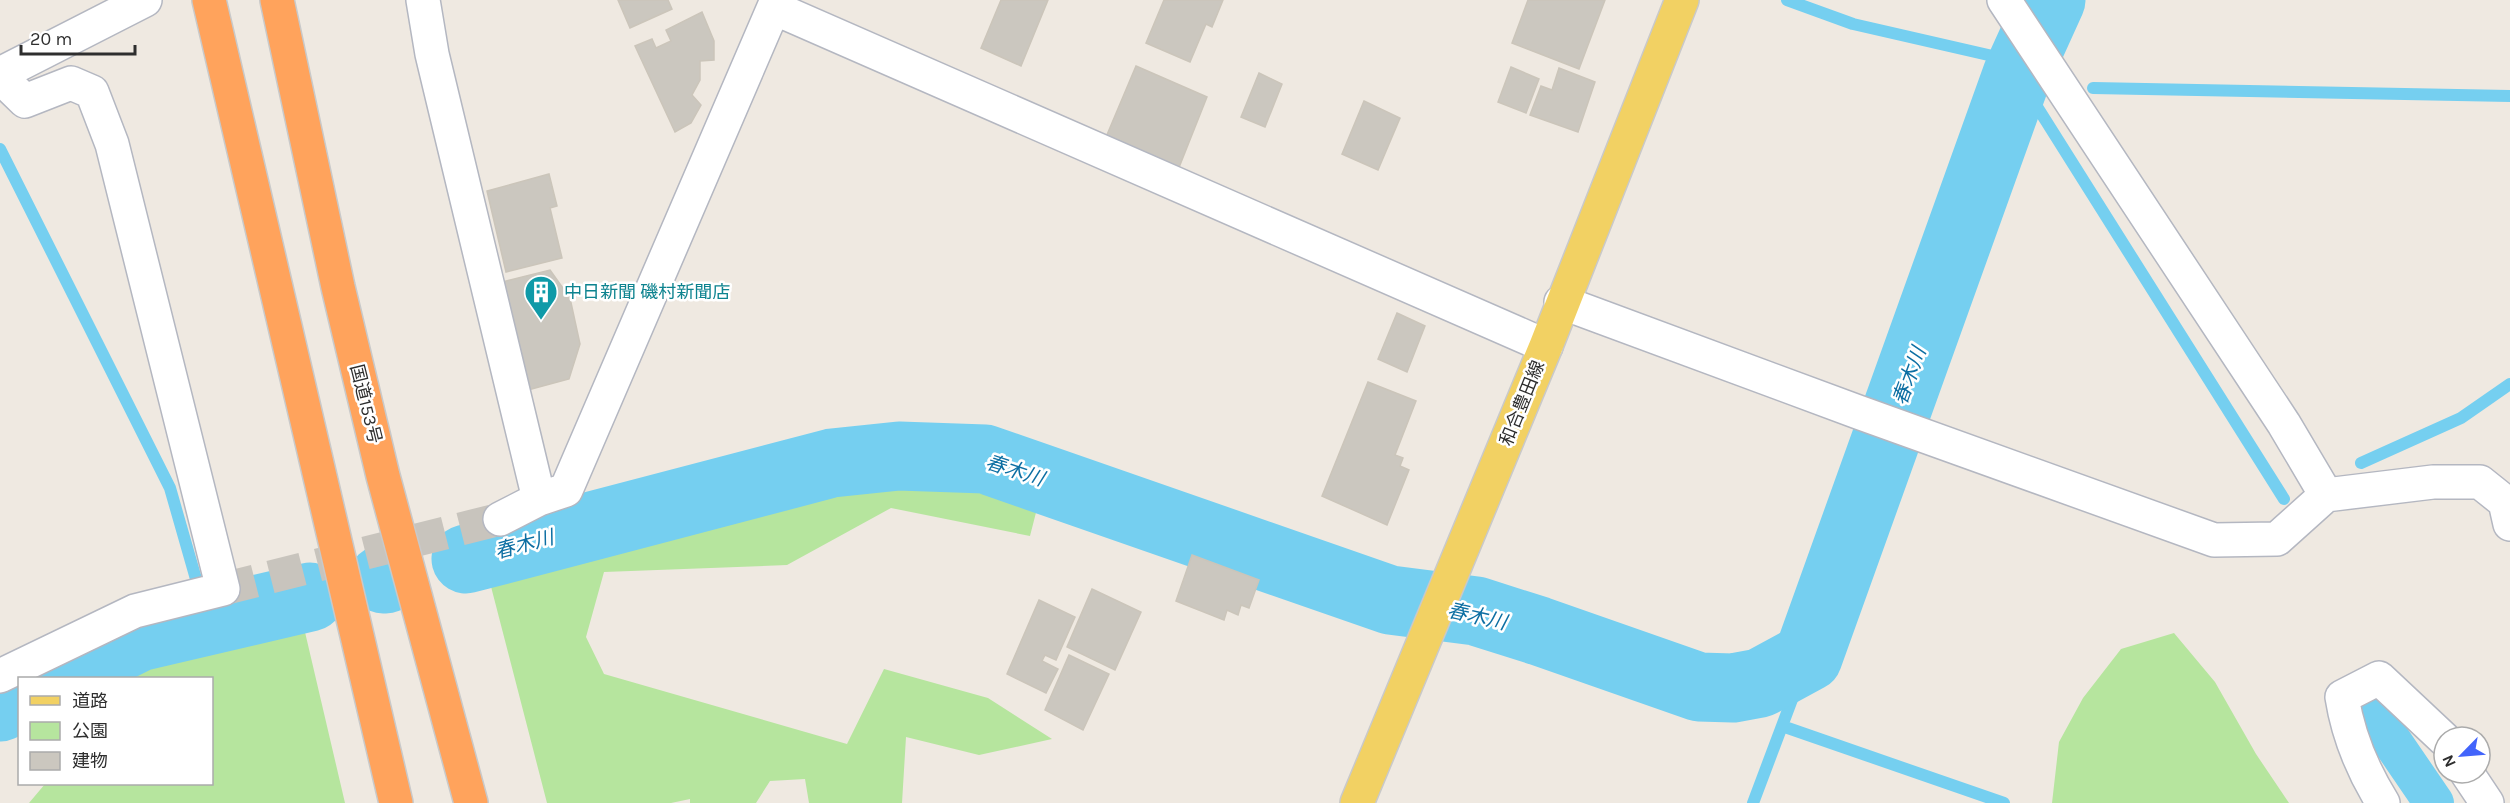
<svg xmlns="http://www.w3.org/2000/svg" width="2510" height="803" font-family="Karla,'Noto Sans JP',sans-serif">
<rect width="100%" height="100%" fill="#efe9e1"/>
<path fill="#b6e59e" d="M897 469H983L1041 493 1030 536 891 508 787 565 604 572 586 637 604 674 847 744 884 669 988 698 1052 739 979 755 906 737 902 803H809L805 779 770 781 756 803H690V799L671 803H547L488 575 837 472Z
M301 615 345 803H29L45 784H212V678H124Z
M2174 633 2215 682 2256 754 2289 803H2052L2059 742 2083 698 2121 649Z"/>
<g fill="none" stroke-linecap="round" stroke-linejoin="round">
<path stroke="#75cff0" stroke-width="12" d="M1787 0 1853 24 1997 57 2017 75 2284 499
M2093 88 2510 96
M0 149 170 488 208 621
M2361 463 2461 418 2510 384
M1782 726 2004 803
M1753 803 1808 657"/>
<path stroke="#75cff0" stroke-width="40" d="M2367 705 2434 803"/>
<path stroke="#75cff0" stroke-width="69" d="M466 559 832 463 899 456 985 459 1390 600 1476 611 1539 631 1699 687 1733 688 1760 683 1808 657 2017 75 2051 0
M383 579H386
M57 678 139 637 310 597
M0 707 20 698"/>
</g>
<path fill="#cbc7bf" stroke="#cbc5ba" stroke-width="1.5" d="M618 0H668L672 9 630 28Z
M1001 0H1048L1021 66 981 48Z
M1164 0H1223L1212 27 1206 24 1190 62 1146 43Z
M1528 0H1605L1579 69 1512 43Z
M702 12 714 41V60L700 61V80L692 95 701 105 691 123 675 132 635 46 652 39 656 48 671 41 666 30Z
M1136 66 1207 97 1178 170 1106 137Z
M1511 67 1539 79 1526 113 1498 102Z
M1559 68 1595 82 1578 132 1530 115 1541 86 1552 90Z
M1259 73 1282 84 1265 127 1241 117Z
M1364 101 1400 118 1378 170 1342 154Z
M549 174 557 206 550 208 562 258 506 272 487 191Z
M550 270 570 298 580 344 569 379 524 391 498 283Z
M1397 313 1425 326 1407 372 1378 359Z
M1368 382 1416 401 1395 455 1403 458 1400 466 1409 470 1387 525 1322 496Z
M1192 555 1259 580 1249 608 1241 605 1238 615 1227 610 1224 620 1176 601Z
M1092 589 1141 612 1115 670 1067 647Z
M1039 600 1075 617 1056 660 1045 655 1042 661 1058 669 1046 693 1007 674Z
M1069 655 1109 674 1083 730 1045 710Z"/>
<g fill="none" stroke-linecap="round" stroke-linejoin="round">
<path stroke="#c8c4bd" stroke-width="33" stroke-dasharray="33 16" stroke-linecap="butt" d="M223 589 500 519"/>
<g stroke="#b4b7c1" stroke-width="36">
<path id="minor" d="M423 0 432 54 539 499
M2004 0 2284 424 2326 495
M774 8 1546 346
M0 74 145 0
M0 77 25 101 71 83 92 92 112 144 223 589 135 611 0 676
M1561 302 1858 412 2214 540 2277 539 2326 495 2433 482H2480L2505 502 2510 524
M500 519 539 499 566 490 777 0
M2467 773 2487 803
M2383 803C2363 771 2348 735 2342 697L2379 678 2444 739"/>
</g>
<g stroke="#c9c9c9" stroke-width="36">
<path id="major" d="M1357 803 1546 346 1682 0"/>
</g>
<g stroke="#c9c9c9" stroke-width="36">
<path id="highway" d="M209 0 396 803
M277 0 338 287 383 476 471 803"/>
</g>
<use href="#minor" stroke="#fff" stroke-width="33"/>
<use href="#major" stroke="#f2d163" stroke-width="33"/>
<use href="#highway" stroke="#ffa35c" stroke-width="33"/>
</g>
<defs>
<g id="building-pin" transform="scale(1.725)"><path d="M0 17L-7.5 6A9.5 9.5 0 1 1 7.5 6Z" fill="#0f9aa8" stroke="#fff"/><path d="M-4-6H4V6H1V3H-1V6H-4ZM-2.5-4.3h1.7v1.8h-1.7ZM.8-4.3h1.7v1.8H.8ZM-2.5-1h1.7V.8h-1.7ZM.8-1h1.7V.8H.8Z" fill="#fff"/></g>
</defs>
<g fill-rule="evenodd">
<use href="#building-pin" x="541" y="292"/>
</g>
<g text-anchor="middle" stroke-width="5" stroke-linejoin="round" paint-order="stroke">
<g font-size="18" fill="#0d838f" stroke="#fff" text-anchor="start">
<text x="564" y="298">中日新聞 磯村新聞店</text>
</g>
<g font-size="18" fill="#2e2e2e" stroke="#fff">
<text transform="translate(1522 403) rotate(-68)" y="6">和合豊田線</text>
<text transform="translate(366 404) rotate(76)" y="6">国道153号</text>
</g>
<g font-size="20" font-style="italic" fill="#0d6fa3" stroke="#fff">
<text transform="translate(1909 376) rotate(-70)" y="7">春木川</text>
<text transform="translate(1015 470) rotate(18)" y="7">春木川</text>
<text transform="translate(524 544) rotate(-15)" y="7">春木川</text>
<text transform="translate(1477 616) rotate(13)" y="7">春木川</text>
</g>
</g>
<rect x="18" y="677" width="195" height="108" fill="#ffffff" stroke="#ababab" stroke-width="1.5"/>
<rect x="30" y="696" width="30" height="9" fill="#f2d163" stroke="#ababab" stroke-width="1.5"/>
<text x="72" y="707" font-size="18" fill="#2e2e2e">道路</text>
<rect x="30" y="722" width="30" height="18" fill="#b6e59e" stroke="#ababab" stroke-width="1.5"/>
<text x="72" y="737" font-size="18" fill="#2e2e2e">公園</text>
<rect x="30" y="752" width="30" height="18" fill="#cbc7bf" stroke="#ababab" stroke-width="1.5"/>
<text x="72" y="767" font-size="18" fill="#2e2e2e">建物</text>
<g transform="translate(2462 755) rotate(245)"><circle r="28" fill="#ffffff" stroke="#ababab" stroke-width="1.5"/>
<path d="M0-4.5L10 22L0 15L-10 22Z" fill="#4264fb"/>
<text y="-9" font-size="16" font-weight="bold" text-anchor="middle" fill="#2e2e2e">N</text>
</g>
<path d="M21 45v9h114v-9" fill="none" stroke="#2e2e2e" stroke-width="3"/>
<text x="30" y="45" font-size="18" fill="#2e2e2e" stroke="#ffffff" stroke-width="4.5" paint-order="stroke">20 m</text>
</svg>
